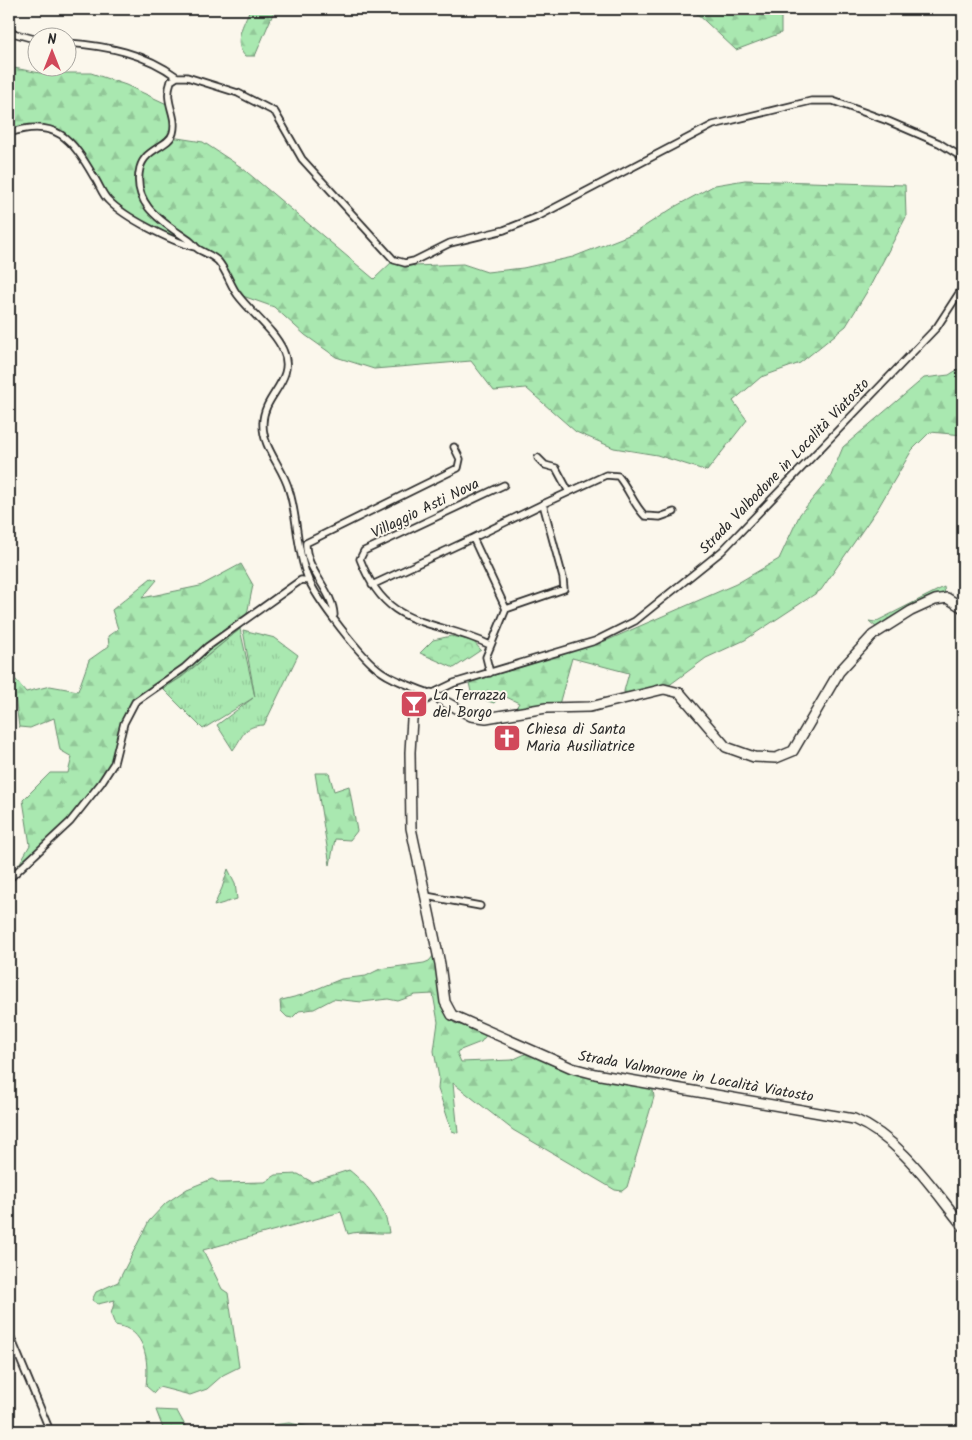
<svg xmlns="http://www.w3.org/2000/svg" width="972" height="1440" font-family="Kalam,sans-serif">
<defs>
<pattern id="grass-tufts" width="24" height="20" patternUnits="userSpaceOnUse" patternTransform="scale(1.25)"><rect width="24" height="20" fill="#a9e8b0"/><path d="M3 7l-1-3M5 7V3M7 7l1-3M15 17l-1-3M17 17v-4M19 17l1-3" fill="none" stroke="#92c798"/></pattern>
<pattern id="forest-firs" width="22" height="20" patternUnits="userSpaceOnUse" patternTransform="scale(1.25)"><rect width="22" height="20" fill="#a9e8b0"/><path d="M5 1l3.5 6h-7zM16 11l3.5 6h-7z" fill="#92c798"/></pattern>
<pattern id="park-crowns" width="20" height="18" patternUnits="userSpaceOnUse" patternTransform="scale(1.25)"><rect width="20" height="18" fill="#a9e8b0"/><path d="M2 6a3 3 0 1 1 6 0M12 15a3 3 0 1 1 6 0" fill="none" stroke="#92c798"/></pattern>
</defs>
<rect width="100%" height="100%" fill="#fbf7ec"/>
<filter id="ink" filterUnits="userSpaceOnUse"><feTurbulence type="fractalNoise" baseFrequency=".02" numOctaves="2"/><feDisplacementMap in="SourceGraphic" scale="10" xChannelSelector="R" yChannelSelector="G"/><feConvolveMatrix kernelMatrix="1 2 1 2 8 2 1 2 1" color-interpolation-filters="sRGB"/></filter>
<g filter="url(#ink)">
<path fill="url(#grass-tufts)" stroke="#6a8a6e" d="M944 587 945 595 877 628 869 621 875 622Z
M240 629 255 697 243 630 275 638 298 655 264 725C243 726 244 735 233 750L217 725 253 698 203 729 163 689 182 677Z"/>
<path fill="url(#forest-firs)" stroke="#6a8a6e" d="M250 9H275L255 56H245C232 42 244 24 250 9Z
M692 9H781V33L736 50Z
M9 67 40 73H91L126 85 169 105 172 114 171 137 203 142 241 167 374 279 394 260 414 266 463 264 487 272 523 268 573 257 634 233 676 206 715 185 745 180 905 185 906 217 868 290 846 326 800 363 761 377 733 401 747 420 707 471 657 455 614 448 576 432 526 388 494 391 471 361 374 369 336 357 305 335 274 307 237 294 218 261 203 251 149 228 108 200 76 146 51 128 9 133Z
M963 366V435L930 432 912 450 878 508 821 590 745 640 706 658 664 689 625 699 624 691 629 673 572 658 558 708 513 713 519 703 500 694 494 703 472 696 469 683 608 640 736 584 779 559 800 514 830 478 843 447 924 378 949 375Z
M241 564 253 585 246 619 240 629 181 677 163 689 161 686 130 709 118 751 86 803 13 875 30 845 23 800 50 773H68L72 757 60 750 54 718 30 728 19 727 15 697 9 687V676L11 674 26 692 50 686 78 691 89 660 109 646 108 636 118 629 112 610 151 578 157 580 142 598 200 586Z
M315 773H329L334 791 349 786 357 831 350 840 335 839 330 865Z
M228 869 235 883 237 899 214 906 222 888Z
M435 954 446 1008 454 1023 487 1034 481 1042 458 1051 457 1053 461 1062 512 1060 532 1051 572 1068 652 1083 654 1097 627 1187 622 1191 615 1190 513 1130 453 1083 458 1133 452 1131 438 1089 439 1078 434 1051 438 1022 433 994 415 995 398 1001 388 999 362 1002 333 999 314 1009 299 1011 292 1018 287 1017 281 1011 280 1001 282 1000 302 995 341 979 366 976 380 969 424 963 429 961Z
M349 1170C369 1186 386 1207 389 1233 374 1234 362 1230 348 1234L341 1212 203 1250 222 1289 228 1293 239 1367 223 1375 207 1389 190 1395 159 1387 154 1393 146 1386C149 1360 146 1329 115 1325L111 1314 115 1300 98 1304 92 1300 96 1292 118 1282 149 1221 166 1203 187 1189 212 1179 220 1183 265 1182 276 1175 298 1174 312 1182Z
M156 1410 177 1411 188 1431H164Z
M289 1423 310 1427 314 1431H256L272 1425Z"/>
<path fill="url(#park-crowns)" stroke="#6a8a6e" d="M451 636 473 641 481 650 454 668 420 653 433 640Z"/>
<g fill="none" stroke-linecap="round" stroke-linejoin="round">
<g stroke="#2b2b2b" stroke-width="9">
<path id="street" d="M9 32 38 40
M68 43C107 46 145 53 177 77
M9 133C56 117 72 139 94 177 99 184 102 194 108 200 124 217 172 242 195 247
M963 158 939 143 888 121 833 101H811L713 125 537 217 504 230 450 243 414 261 405 263 394 260 302 159 275 112 238 93 187 77H177L171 81C163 103 178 114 173 133 169 147 145 148 140 168 131 206 165 223 190 241 193 243 195 247 198 249 205 253 213 256 218 261 226 270 230 284 237 294 251 313 274 330 283 350 297 380 263 395 263 423 262 448 283 467 289 490 298 518 296 548 307 576 316 599 362 659 382 672 396 682 415 687 431 694L454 683 595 641 635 621 722 551 937 327 963 287
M538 458 545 465 556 468 569 492
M543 504 606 475 618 476C629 489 633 504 645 516L660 517 674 512
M372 585 473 538
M334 615C333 590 305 570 306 543L458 468 460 459 454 447
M490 645C432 617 388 632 360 559L364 551 504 485
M490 673 486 657 506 609 564 589 563 578 543 504 473 538 506 609
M9 879 70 822 101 783 114 763 124 723 135 702 184 668 207 647 301 580 310 581
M426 896 480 906
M9 1333 50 1431"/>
</g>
<g stroke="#2b2b2b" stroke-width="12">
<path id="secondary" d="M963 608 947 598 935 600 911 611 873 635 839 672 793 751 776 758 754 757 726 747 680 693 664 689 590 707 546 708 486 718 471 716 431 694 415 709 412 719 410 752 411 828 440 964 445 1002 452 1015 572 1068 595 1074 854 1119C901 1139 932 1188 963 1226"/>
</g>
<use href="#street" stroke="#fbf7ec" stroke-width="5.5"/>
<use href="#secondary" stroke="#fbf7ec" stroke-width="9"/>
</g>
</g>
<defs>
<g id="bar-square" transform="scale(1.4375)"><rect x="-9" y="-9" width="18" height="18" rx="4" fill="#d1495b" stroke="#fbf7ec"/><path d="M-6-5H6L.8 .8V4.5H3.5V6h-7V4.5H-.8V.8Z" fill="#fff"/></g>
<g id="church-square" transform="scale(1.4375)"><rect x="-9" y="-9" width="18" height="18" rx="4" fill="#d1495b" stroke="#fbf7ec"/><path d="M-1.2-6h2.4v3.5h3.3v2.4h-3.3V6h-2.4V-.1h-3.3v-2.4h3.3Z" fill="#fff"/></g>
</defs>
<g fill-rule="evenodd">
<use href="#bar-square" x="414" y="704"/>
<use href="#church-square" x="507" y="738"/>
</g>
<g text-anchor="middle" stroke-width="4" stroke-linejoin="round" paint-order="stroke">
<g font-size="15" fill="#2b2b2b" stroke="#fbf7ec">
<text transform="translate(784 466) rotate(-46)" y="5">Strada Valbodone in Località Viatosto</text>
<text transform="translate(425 508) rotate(-26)" y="5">Villaggio Asti Nova</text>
<text transform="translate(696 1076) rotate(10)" y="5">Strada Valmorone in Località Viatosto</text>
</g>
<g font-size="15" fill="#2b2b2b" stroke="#fbf7ec" text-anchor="start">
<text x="433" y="700">La Terrazza<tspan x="433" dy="17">del Borgo</tspan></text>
<text x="526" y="734">Chiesa di Santa<tspan x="526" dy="17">Maria Ausiliatrice</tspan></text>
</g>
</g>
<rect width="972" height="1440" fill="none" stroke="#fbf7ec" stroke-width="30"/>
<rect x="15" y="15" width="942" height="1410" fill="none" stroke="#2b2b2b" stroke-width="2" filter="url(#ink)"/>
<g transform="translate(52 52)"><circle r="24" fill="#fbf7ec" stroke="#a8a59f"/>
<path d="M0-4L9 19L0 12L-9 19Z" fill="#d1495b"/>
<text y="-8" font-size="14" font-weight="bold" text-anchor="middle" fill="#2b2b2b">N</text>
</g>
</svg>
